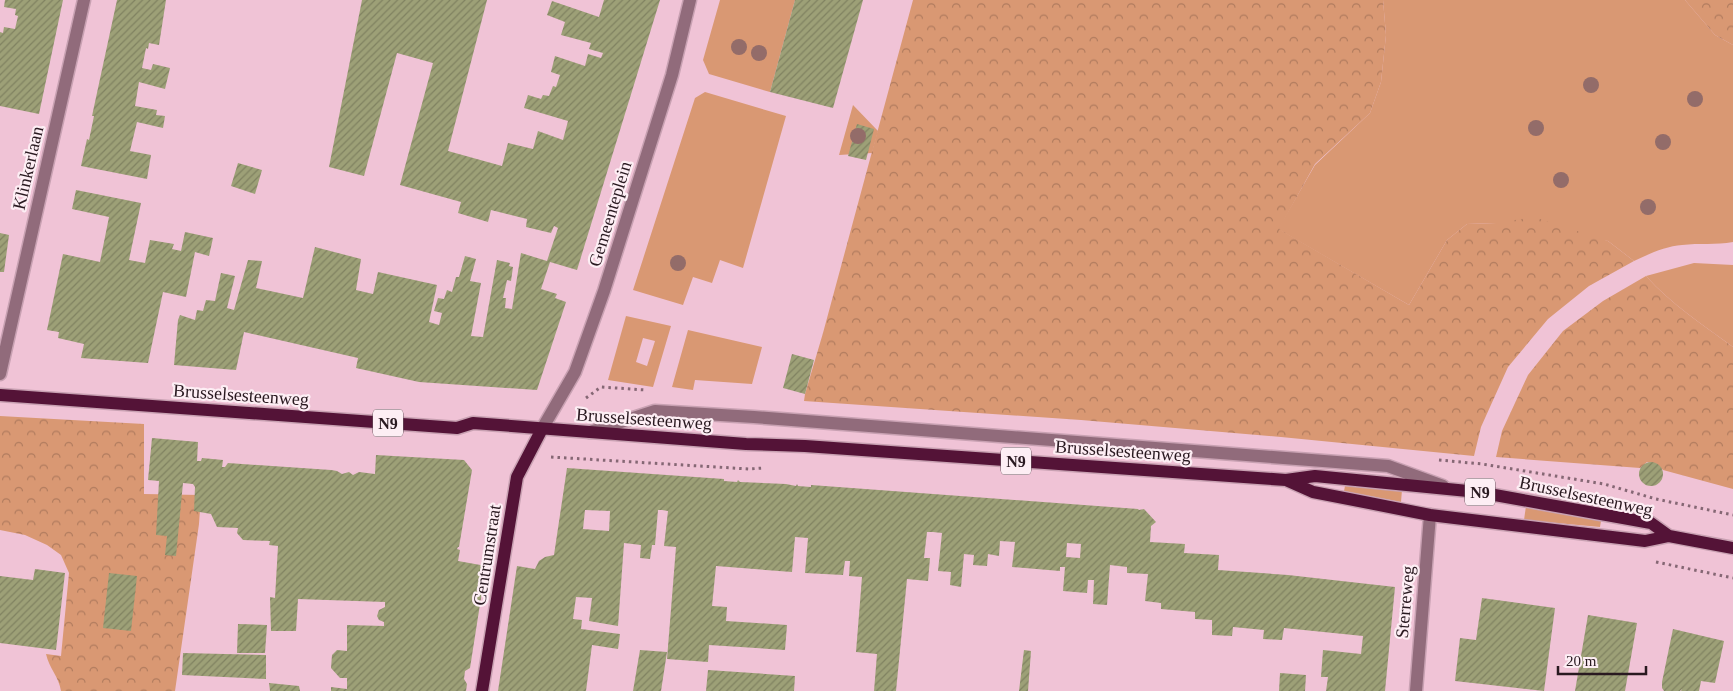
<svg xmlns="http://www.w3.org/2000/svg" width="1733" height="691" font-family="'Times New Roman',serif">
<defs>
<pattern id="forest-crowns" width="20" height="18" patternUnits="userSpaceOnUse" patternTransform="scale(1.25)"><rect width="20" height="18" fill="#d99873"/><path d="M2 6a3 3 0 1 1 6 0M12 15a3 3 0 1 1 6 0" fill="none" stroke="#b07b5e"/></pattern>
<pattern id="building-hatch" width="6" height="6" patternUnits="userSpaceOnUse" patternTransform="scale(1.25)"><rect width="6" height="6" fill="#9da077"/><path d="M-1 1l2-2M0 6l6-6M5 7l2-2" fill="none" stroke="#808261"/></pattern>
</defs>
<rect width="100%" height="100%" fill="#f0c3d6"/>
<path fill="#d99873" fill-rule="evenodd" d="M720 0H795L770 92 709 74 703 60Z
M1383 0H1685L1715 35 1733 45V242C1716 245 1699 243 1682 245 1666 246 1649 254 1634 261L1608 241 1496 223 1467 224 1447 240 1409 305 1278 229 1315 165 1370 113 1381 82 1386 35Z
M705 92 786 116 743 268 720 260 712 283 693 277 683 305 633 290 695 98Z
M853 105 878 131 872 153 839 155Z
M1694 263 1733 265V347C1703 325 1671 304 1646 276Z
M626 316 671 326 653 387 608 380ZM643 338 655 341 647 366 636 362Z
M688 330 762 347 752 384 695 380 693 390 672 387Z
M1345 486 1402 490 1401 502 1344 491Z
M1526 506 1601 521 1600 527 1524 520Z"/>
<path fill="url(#forest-crowns)" d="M913 0H1383L1386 35 1381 82 1370 113 1315 164 1279 229 1409 305 1447 240 1467 224 1496 223 1534 217 1608 241 1634 261 1589 286 1548 319 1508 367 1481 427 1474 456 1281 437 1081 420 804 401 805 394 823 333Z
M1685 0H1733V45L1715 35Z
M1646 276C1671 304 1703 325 1733 347V489L1663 470 1657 464 1647 462 1640 468 1496 457 1502 431 1528 375 1563 331 1603 301Z
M0 416 144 424V494L201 495 199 524 175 691H61C59 677 49 668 46 654L61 656 69 573 61 555 47 545 25 535 0 530Z"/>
<path fill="url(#building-hatch)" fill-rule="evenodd" d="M5 0H63L39 114 0 106V32L3 33 4 27 15 29 18 16 15 15 16 9 4 7Z
M117 0H166L159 45 149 43 148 49 146 48 142 68 151 70 153 64 170 68 165 89 139 82 135 106 157 110 156 115 165 116 163 128 137 122 130 151 151 155 147 179 81 166 87 139 89 140 94 116H92Z
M362 0H487L448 151 502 166 508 143 533 149 538 131 563 140 568 121 524 108 528 95 541 99 543 95 549 96 553 86 556 87 560 75 551 72 555 56 585 66 588 54 601 58 603 53 589 49 591 43 561 35 565 22 547 15 552 1 599 17 604 0H660L577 270 550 262 541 289 557 294 555 298 566 302 537 390 419 382 356 368 358 358 244 332 236 370 174 365 178 320 180 315 195 320 197 310 203 311 206 300 215 301 221 273 235 276 227 308 234 310 248 260 262 261 256 288 303 298 315 247 361 259 356 290 373 294 378 272 437 285 429 322 439 325 442 313 434 311 438 298 444 299 447 290 452 292 456 277H459L465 256 476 259 470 281 481 283 471 336 483 337 497 260 510 263 509 266 513 267 511 281 507 280 503 298H506L505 308 512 309 521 253 547 261 558 228 554 226 551 233 526 227 527 219 491 210 488 222 458 213 461 202 400 185 433 63 397 53 364 176 329 167Z
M795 0H863L833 108 770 92Z
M857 124 874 129 866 160 848 156Z
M238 163 262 170 255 194 231 186Z
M76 190 141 203 129 260 145 263 150 240 174 244 172 249 181 251 185 232 213 238 209 256 195 252 186 297 163 292 148 363 81 358 84 344 58 338 59 332 47 330 63 254 100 262 109 217 72 209Z
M0 233 9 235 4 272H0Z
M792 354 814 360 805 394 783 388Z
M152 438 198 442 197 461H201L202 458 223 460 222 467H225L228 463 331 470 337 471 342 474 349 472 353 475 359 472 375 474 376 455 464 460 472 470 459 547H458L457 549 460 550 458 561 486 566 470 668 465 671 464 679 467 684 466 691H331V687L347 689V678H340L331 668 332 655 337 650 347 651V625L384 626V622L379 620 377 616 379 610 385 607V602L298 599 296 631H271L270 597 275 598 278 546 269 545 270 541 243 540 237 533 238 528 217 527 211 514 194 511 195 487 193 484 183 483 176 556 165 555 167 536 156 535 159 481 148 480Z
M1639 474a12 12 0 1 1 24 0a12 12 0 1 1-24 0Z
M567 468 724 479V481L737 482 738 480 740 482 786 484 796 486 797 484 798 486 811 487V485L1138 509 1139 510 1144 509 1156 522 1151 526 1150 542 1185 544 1184 553 1219 555 1218 570 1288 575 1395 587 1385 691H1326L1328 677H1321L1323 650 1361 654 1363 636 1284 628 1282 640 1263 639 1264 630 1233 627 1232 636 1212 635V620L1195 619V612L1161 609V603L1145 601 1148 574 1127 573V567L1110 565 1107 605 1093 604 1094 580H1088L1087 593 1063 591 1065 567H1060V571L1012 567 1015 542 1000 541 999 556 988 554 987 566 973 565 974 555 964 554 961 587 950 585 951 572 938 571 942 533 933 532H927L924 558H930L928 581 907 579 896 691H874L877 654 856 652 862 577 849 576 850 561H845L843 575 805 573 808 538 795 537 792 572 716 566 712 606 727 607 726 621 787 625 785 650 709 645 708 662 667 659 676 547 664 546 668 511 662 510H658L655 545H652L650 559 640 558 641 545 624 543 618 626 589 621 592 598 576 597 573 619 582 620 581 629 620 634 618 649 592 645 586 691H498L517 566 535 569 539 561 545 557 554 555ZM585 510 610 511 609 531 583 529ZM1067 543 1081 544 1080 558 1066 557Z
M35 569 65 573 56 650 0 643V576L33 580Z
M109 573 137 576 131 631 103 628Z
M1482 598 1555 608 1544 691 1455 681 1460 638 1476 640Z
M1588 615 1637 623 1625 691H1575Z
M238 624 267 625 265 653H237Z
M1673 629 1724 641 1715 683 1701 681 1699 691H1681L1682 689 1680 691H1664L1662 688V682Z
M640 650 667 652 661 691H633Z
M1024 650 1031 651 1028 691H1019Z
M183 653 266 655V679L182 675Z
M708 670 795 676 794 691H706Z
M1280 673 1306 675 1305 691H1279Z
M269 683 299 686 300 691H270Z"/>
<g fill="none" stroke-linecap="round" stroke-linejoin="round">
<g stroke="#c8a1b2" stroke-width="15">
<path id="minor" d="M0 374 84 0
M542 429 575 372 604 291 672 75 690 0
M590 432 655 411 754 417 1388 466 1443 486
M1416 691 1430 515"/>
</g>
<g stroke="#c8a1b2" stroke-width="15">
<path id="major" d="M0 395 457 428 473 423 746 444 805 446 1286 480 1315 476 1478 492 1651 523 1669 536
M1286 480 1313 492 1430 515 1645 541 1669 536 1733 548
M482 691 517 477 542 429"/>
</g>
<path stroke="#856774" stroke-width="3" stroke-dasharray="2.5 4" stroke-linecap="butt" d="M586 398 601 387 646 390
M551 457 749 469 764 468
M1439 460 1482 464 1604 484 1656 499 1733 515
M1656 562 1733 578"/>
<use href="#minor" stroke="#916b7b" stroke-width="12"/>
<use href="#major" stroke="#541337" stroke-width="12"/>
</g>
<g fill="#936c69">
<circle cx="739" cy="47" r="8"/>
<circle cx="759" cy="53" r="8"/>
<circle cx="1591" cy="85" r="8"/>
<circle cx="1695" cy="99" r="8"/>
<circle cx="1536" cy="128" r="8"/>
<circle cx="858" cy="136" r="8"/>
<circle cx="1663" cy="142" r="8"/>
<circle cx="1561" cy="180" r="8"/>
<circle cx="1648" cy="207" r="8"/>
<circle cx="678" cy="263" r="8"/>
</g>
<g text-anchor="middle" stroke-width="4.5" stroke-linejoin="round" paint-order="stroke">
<g fill="#fdeef4" stroke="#695960" stroke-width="1">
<rect x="373" y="409.5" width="30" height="27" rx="4"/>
<rect x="1001" y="447.5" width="30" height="27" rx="4"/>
<rect x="1465" y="478.5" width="30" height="27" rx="4"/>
</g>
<g font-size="16" font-weight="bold" fill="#291920">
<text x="388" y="429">N9</text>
<text x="1016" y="467">N9</text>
<text x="1480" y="498">N9</text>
</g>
<g font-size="18" fill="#291920" stroke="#fdeef4">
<text transform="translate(28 168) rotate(-77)" y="6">Klinkerlaan</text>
<text transform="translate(610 214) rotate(-73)" y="6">Gemeenteplein</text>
<text transform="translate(241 395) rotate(4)" y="6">Brusselsesteenweg</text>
<text transform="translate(644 419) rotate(4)" y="6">Brusselsesteenweg</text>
<text transform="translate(1123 451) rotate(4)" y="6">Brusselsesteenweg</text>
<text transform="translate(1586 496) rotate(12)" y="6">Brusselsesteenweg</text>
<text transform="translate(487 555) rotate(-81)" y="6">Centrumstraat</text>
<text transform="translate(1405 602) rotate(-85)" y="6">Sterreweg</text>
</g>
</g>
<path d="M1558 666v8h88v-8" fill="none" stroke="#291920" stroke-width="2.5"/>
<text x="1566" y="666" font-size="15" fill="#291920" stroke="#fdeef4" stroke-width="4" paint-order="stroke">20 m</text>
</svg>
